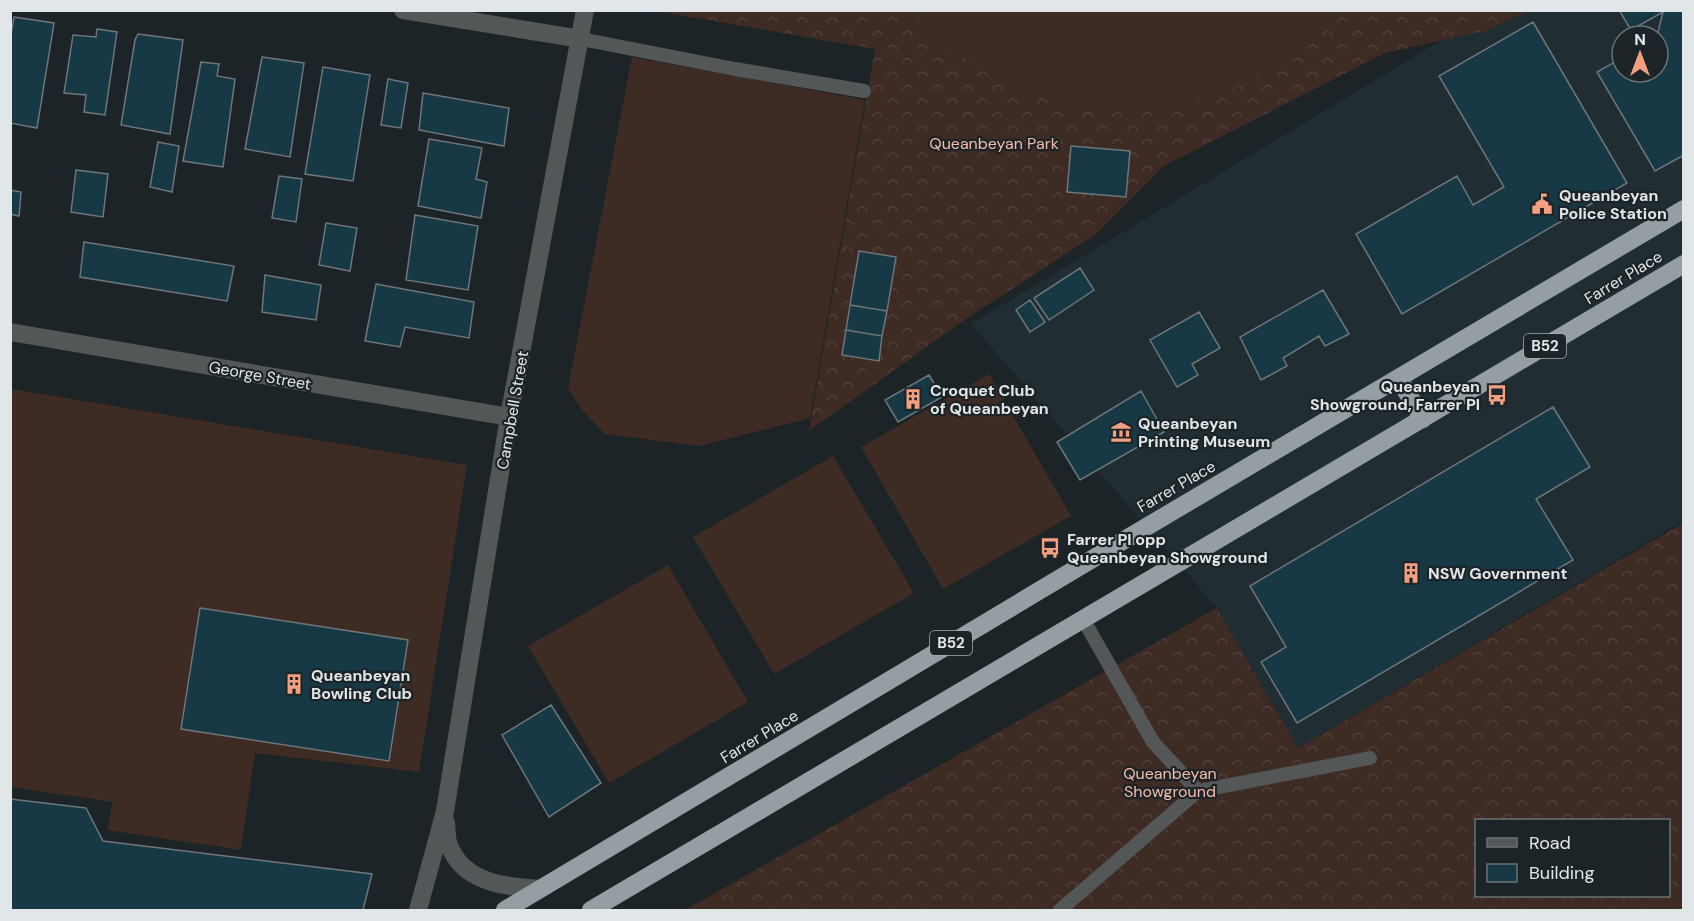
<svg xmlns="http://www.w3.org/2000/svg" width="1694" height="921" font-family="'DM Sans',sans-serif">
<defs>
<pattern id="forest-crowns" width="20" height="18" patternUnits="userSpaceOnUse" patternTransform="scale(1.5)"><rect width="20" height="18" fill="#3d2b24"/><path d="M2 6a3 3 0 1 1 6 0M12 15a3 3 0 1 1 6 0" fill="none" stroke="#504039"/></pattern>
</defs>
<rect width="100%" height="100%" fill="#1d2427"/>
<path fill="#202e33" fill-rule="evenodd" d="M1490 11H1683V521L1298 748 1217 608 971 324ZM1622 36H1658V72H1622Z"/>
<path fill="url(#forest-crowns)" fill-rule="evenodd" d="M656 11H1528L1488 30 1385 53 1164 166 1095 235 970 316 809 431 875 49Z
M1683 523V910H685L1217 608 1298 748ZM1476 820H1668V896H1476Z"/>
<path fill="#3d2b24" d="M912 11H1331L1327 16C1304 38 1281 61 1254 77 1169 126 1072 122 989 72 971 61 950 52 934 39 925 32 919 19 912 11Z
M632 57 865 100 810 418 699 446 605 434 582 410 568 388Z
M989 374 1071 516 943 589 861 447Z
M13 389 467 465 419 772 255 753 241 850 107 830 113 802 11 787 10 403Z
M833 456 914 593 774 674 693 537Z
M668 565 748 702 609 783 528 646Z"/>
<path fill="#173845" stroke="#6e7679" stroke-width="1.5" d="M1619 10H1684V155L1655 171 1597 72 1622 58V72H1658L1657 36 1663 12 1631 30Z
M14 17 54 23 37 128 10 123V40Z
M1533 22 1627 183 1402 314 1356 234 1457 176 1473 205 1504 187 1439 76Z
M97 29 117 32 105 115 84 112 86 95 64 93 73 35 96 37Z
M138 34 183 40 170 134 121 125 135 40Z
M262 57 304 63 290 157 245 149Z
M201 62 219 64 217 76 235 79 223 167 183 161Z
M323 67 370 75 353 181 305 174Z
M388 79 408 83 401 128 381 125Z
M423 93 509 108 504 146 419 130Z
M429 139 482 148 476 179 487 182 481 218 418 206Z
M158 142 179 146 172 192 150 187Z
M1071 146 1130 151 1126 197 1067 192Z
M76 170 108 174 103 217 71 212Z
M279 176 302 179 296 222 272 218Z
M10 190 21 192 19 216 10 214Z
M415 215 478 226 468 290 406 280Z
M326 223 357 228 350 271 319 265Z
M84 242 234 266 227 301 80 277Z
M859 251 896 257 887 311 850 305Z
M1080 268 1094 290 1049 320 1034 298Z
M265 275 321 285 316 320 262 312Z
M376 284 474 302 469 338 405 327 400 347 365 341Z
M1323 290 1349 334 1325 346 1319 336 1283 358 1287 366 1261 380 1240 337Z
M1030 300 1045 322 1030 332 1016 310Z
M850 305 887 311 882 336 846 330Z
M1199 312 1220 348 1192 364 1198 375 1177 387 1150 340Z
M846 330 882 336 879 361 842 355Z
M929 375 942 397 898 422 885 400Z
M1141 391 1164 432 1080 480 1057 442Z
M1553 407 1590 467 1536 499 1573 560 1297 723 1261 662 1286 647 1250 586Z
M200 608 408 640 389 761 181 729Z
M551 705 601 783 549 817 502 735Z
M10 799 86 808 103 841 372 874 363 910H10Z"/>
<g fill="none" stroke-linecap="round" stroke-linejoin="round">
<path stroke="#535758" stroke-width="14" d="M581 39 735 69 864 91
M1198 791 1370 758
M1060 910 1198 791 1153 742 1083 619"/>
<path stroke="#535758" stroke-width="18" d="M403 10 581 39
M10 332 509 417
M446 822C447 829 446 838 449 845 463 883 506 887 540 889
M418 910 445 811 509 417 585 10"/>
<path stroke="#959ea2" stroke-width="18" d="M1399 379 1423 419
M505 910 1104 552 1684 209
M591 910 1684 264"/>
</g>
<defs>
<g id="civic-bare" transform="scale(1.62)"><path d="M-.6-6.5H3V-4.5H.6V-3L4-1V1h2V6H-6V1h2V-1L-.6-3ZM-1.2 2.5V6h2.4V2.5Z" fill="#f3a082" stroke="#1d2427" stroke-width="2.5" paint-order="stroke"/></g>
<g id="bus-bare" transform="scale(1.62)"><path d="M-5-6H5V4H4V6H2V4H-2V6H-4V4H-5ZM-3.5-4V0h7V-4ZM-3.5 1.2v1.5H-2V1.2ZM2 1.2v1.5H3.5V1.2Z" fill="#f3a082" stroke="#1d2427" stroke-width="2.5" paint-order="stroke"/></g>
<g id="building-bare" transform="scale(1.62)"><path d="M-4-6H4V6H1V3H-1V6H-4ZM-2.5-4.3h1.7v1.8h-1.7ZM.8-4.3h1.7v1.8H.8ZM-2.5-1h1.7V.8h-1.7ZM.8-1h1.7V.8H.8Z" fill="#f3a082" stroke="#1d2427" stroke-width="2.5" paint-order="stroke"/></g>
<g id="museum-bare" transform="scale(1.62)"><path d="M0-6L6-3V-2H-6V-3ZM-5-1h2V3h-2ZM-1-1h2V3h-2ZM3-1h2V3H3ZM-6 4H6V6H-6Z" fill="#f3a082" stroke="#1d2427" stroke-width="2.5" paint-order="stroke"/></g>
</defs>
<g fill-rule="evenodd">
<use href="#civic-bare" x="1542" y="204"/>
<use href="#bus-bare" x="1497" y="395"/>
<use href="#building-bare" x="913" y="399"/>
<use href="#museum-bare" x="1121" y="432"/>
<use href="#bus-bare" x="1050" y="548"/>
<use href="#building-bare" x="1411" y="573"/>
<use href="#building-bare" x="294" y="684"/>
</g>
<g text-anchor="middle" stroke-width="4.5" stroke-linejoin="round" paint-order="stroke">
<g fill="#1d2427" stroke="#a6acae" stroke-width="1.5">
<rect x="1524" y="334" width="42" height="24" rx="4.5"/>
<rect x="930" y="631" width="42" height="24" rx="4.5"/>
</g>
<g font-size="15" font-weight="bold" fill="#e1e6e8">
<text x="1545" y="351">B52</text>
<text x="951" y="648">B52</text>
</g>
<g font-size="16" fill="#f7bca7" stroke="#1d2427">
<text x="994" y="149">Queanbeyan Park</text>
<text x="1170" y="779">Queanbeyan<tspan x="1170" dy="18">Showground</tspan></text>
</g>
<g font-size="16" font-weight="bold" fill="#e1e6e8" stroke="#1d2427" text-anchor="start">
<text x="1559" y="201">Queanbeyan<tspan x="1559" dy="18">Police Station</tspan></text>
<text x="1480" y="392" text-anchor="end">Queanbeyan<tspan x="1480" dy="18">Showground, Farrer Pl</tspan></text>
<text x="930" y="396">Croquet Club<tspan x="930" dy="18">of Queanbeyan</tspan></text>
<text x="1138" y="429">Queanbeyan<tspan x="1138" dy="18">Printing Museum</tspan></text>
<text x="1067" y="545">Farrer Pl opp<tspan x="1067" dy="18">Queanbeyan Showground</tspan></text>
<text x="1428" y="579">NSW Government</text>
<text x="311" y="681">Queanbeyan<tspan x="311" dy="18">Bowling Club</tspan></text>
</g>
<g font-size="16" fill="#e1e6e8" stroke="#1d2427">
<text transform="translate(1623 277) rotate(-31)" y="6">Farrer Place</text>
<text transform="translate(260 375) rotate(10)" y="6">George Street</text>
<text transform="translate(512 410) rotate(-80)" y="6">Campbell Street</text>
<text transform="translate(1176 486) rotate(-30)" y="6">Farrer Place</text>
<text transform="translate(759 736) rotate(-31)" y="6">Farrer Place</text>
</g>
</g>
<rect width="1694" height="921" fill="none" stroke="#e1e6e8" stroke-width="24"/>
<rect x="1475" y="819" width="195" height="78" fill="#1d2427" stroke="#6b7274" stroke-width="1.5"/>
<rect x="1487" y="838" width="30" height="9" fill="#535758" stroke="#6b7274" stroke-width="1.5"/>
<text x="1529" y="849" font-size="18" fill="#e1e6e8">Road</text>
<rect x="1487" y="864" width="30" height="18" fill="#173845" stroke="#6b7274" stroke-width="1.5"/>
<text x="1529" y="879" font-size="18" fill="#e1e6e8">Building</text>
<g transform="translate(1640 54)"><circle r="28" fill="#1d2427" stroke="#6b7274" stroke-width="1.5"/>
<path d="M0-4.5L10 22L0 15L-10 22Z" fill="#f3a082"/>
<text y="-9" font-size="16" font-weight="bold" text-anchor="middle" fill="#e1e6e8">N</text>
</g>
</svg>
